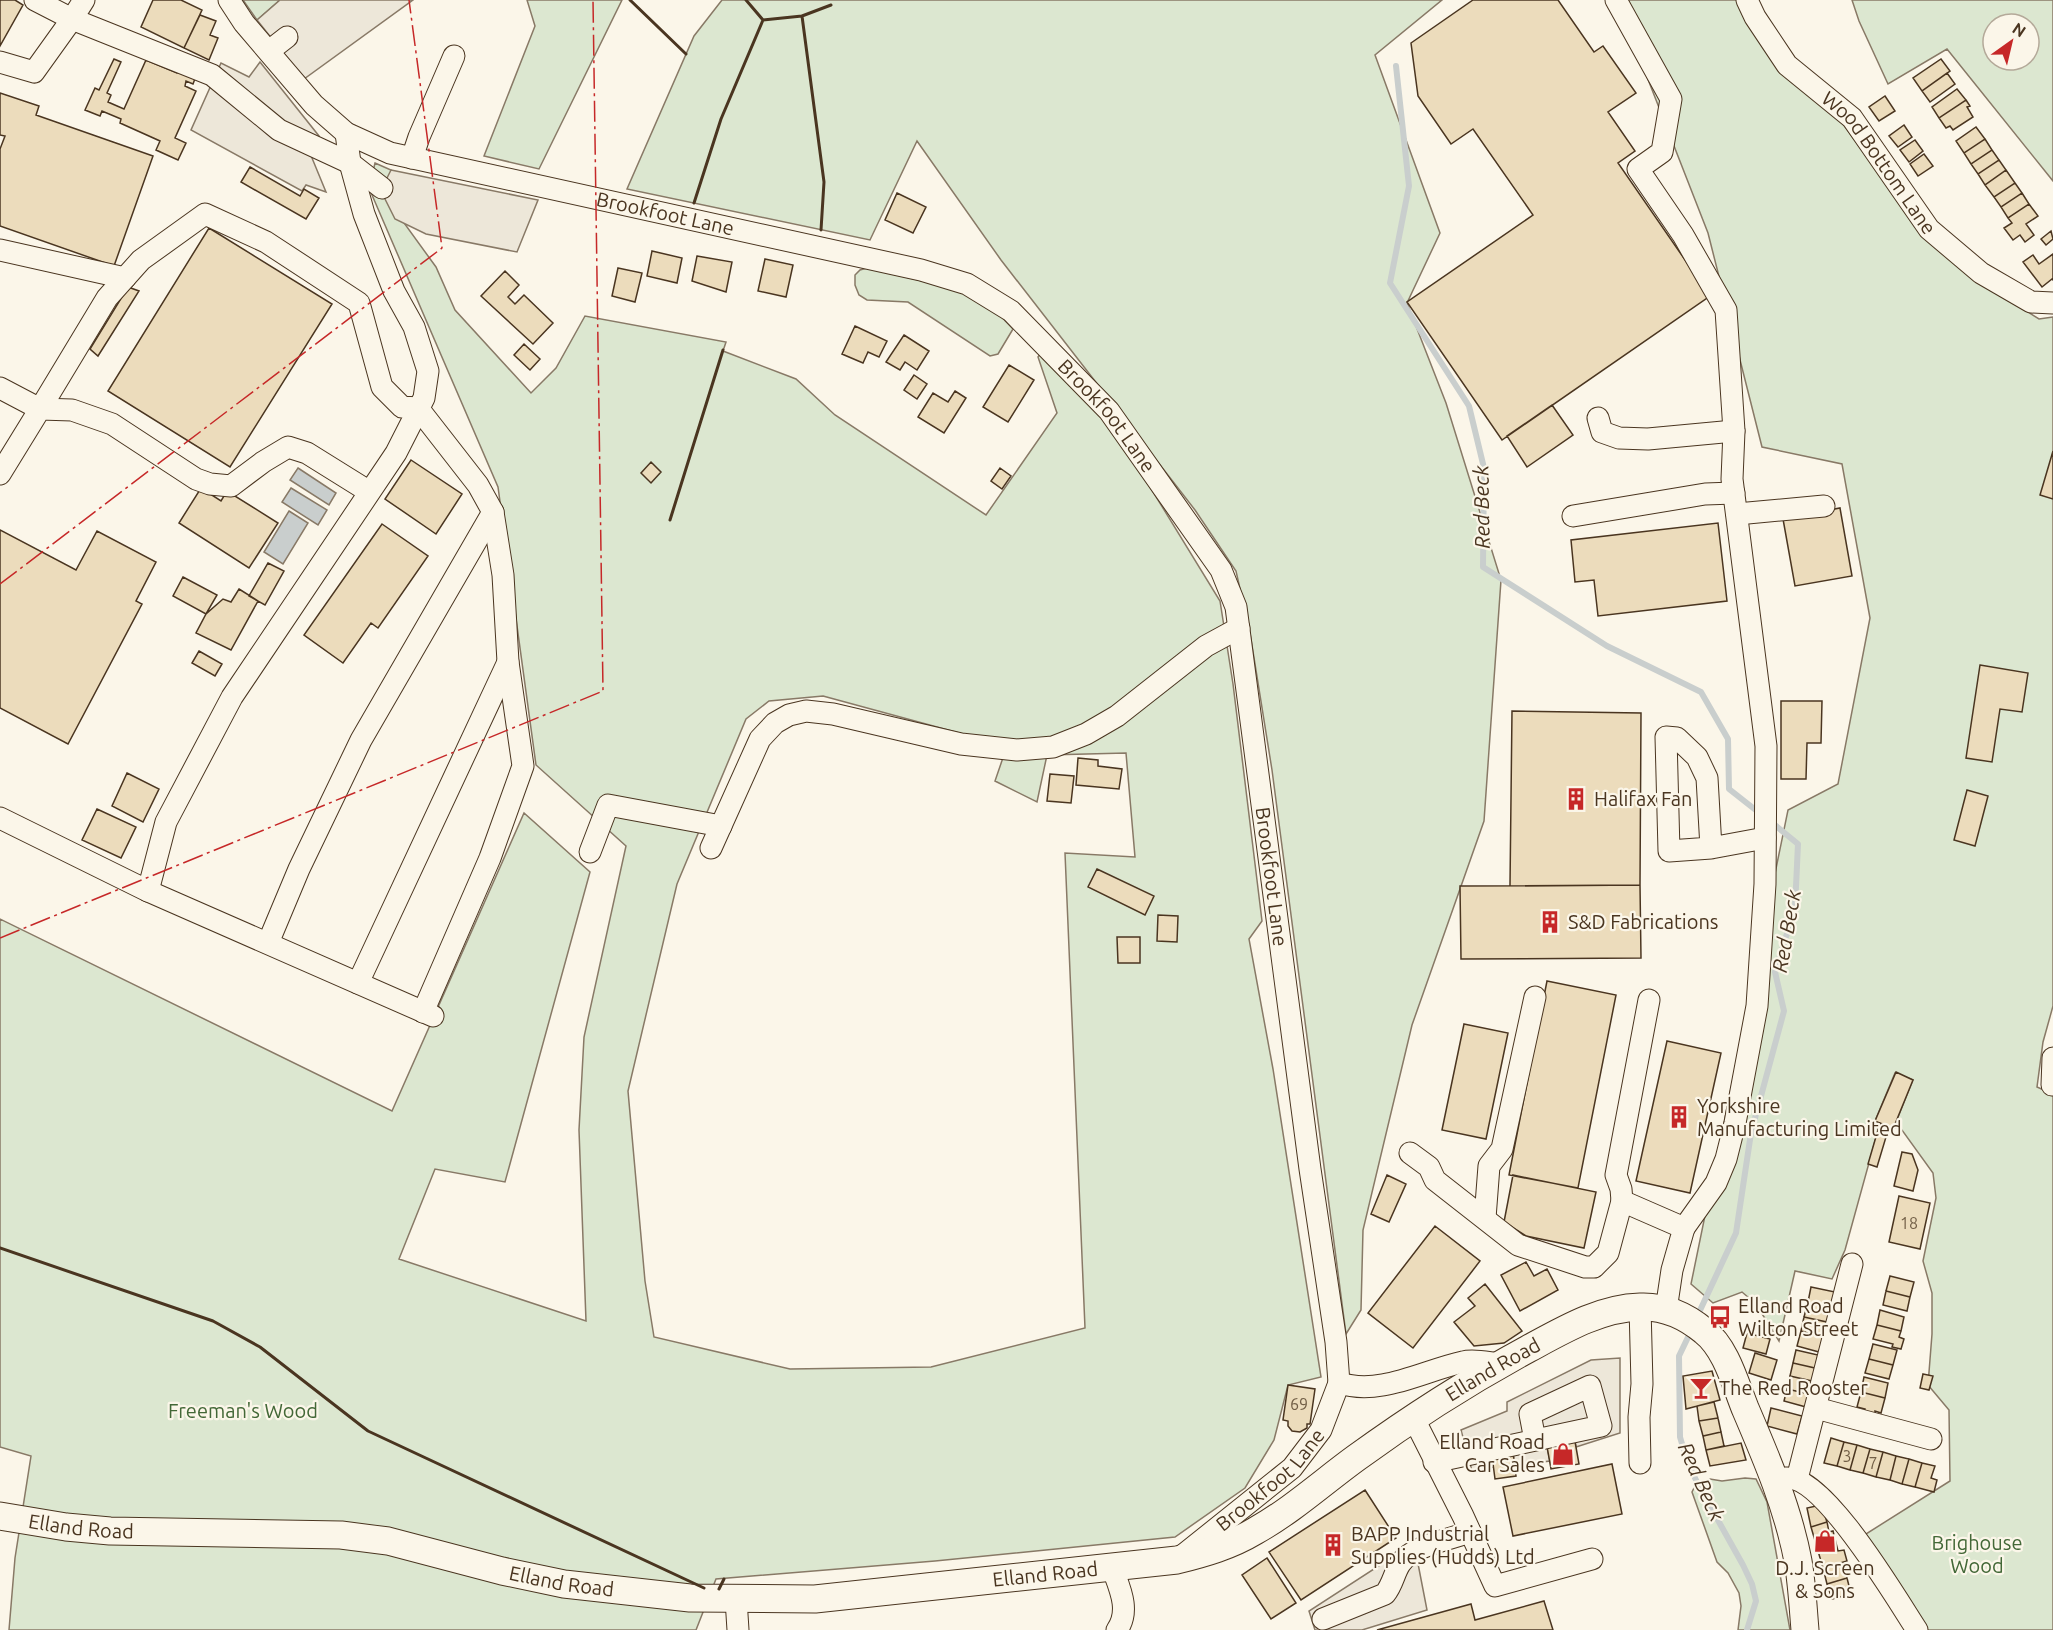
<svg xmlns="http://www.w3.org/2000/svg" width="2053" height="1630" font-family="Ubuntu,sans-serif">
<rect width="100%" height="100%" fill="#fbf6e9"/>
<path fill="#dce7d0" stroke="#887966" stroke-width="1.5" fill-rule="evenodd" d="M243 0H280L257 20Z
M527 0H622L539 169 484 156 535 26Z
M722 0H1442L1375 55 1440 233 1407 303 1446 403 1501 580 1484 821 1412 1025 1363 1230 1361 1310 1346 1334 1272 770 1250 633 1236 571 1195 510 1001 260 917 141 870 240 627 189 694 36Z
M1617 0H1757L1761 13 1921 230 1978 280 2039 319 2053 317V1006L2043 1042 2037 1087 2053 1094V1630H1922L1858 1539 1950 1481 1949 1410 1928 1385 1932 1334V1293L1923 1261 1936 1198 1933 1173 1902 1130 1894 1127 1913 1080 1895 1073 1875 1121 1880 1123 1845 1250 1832 1279 1795 1271 1779 1341 1756 1304 1742 1292 1713 1303 1691 1284 1788 810 1838 784 1870 618 1842 464 1762 447 1708 233Z
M1852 0H2053V181L1947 49 1888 84 1859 21ZM1993 24H2029V60H1993Z
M375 163 391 170 399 216 436 267 455 310 531 393 556 368 585 316 726 342 723 351 796 379 835 415 986 515 1057 413 1038 357 1042 352 1120 438 1220 601 1233 684 1262 921 1249 939 1273 1069 1321 1377 1288 1385 1274 1440 1245 1488 1175 1537 935 1561 716 1579 696 1630H9L15 1558 31 1456 0 1447V919L392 1111 524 813 590 872 505 1182 435 1169 399 1259 586 1321 579 1130 584 1037 626 846 536 765 498 487 369 188ZM823 696 1007 746 995 781 1037 802 1047 755 1126 753 1135 857 1065 853 1085 1328 931 1367 790 1369 654 1337 645 1281 628 1091 677 884 746 719 769 701Z
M867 268 957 289 992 307 1013 329 998 354 990 356 908 302 867 300 859 295 855 285V275L860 270Z
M1745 1478 1756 1479 1767 1502 1790 1630H1738L1741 1606 1739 1593 1728 1573 1717 1562 1692 1492 1694 1488 1710 1479 1722 1481Z"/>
<path fill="#ede7d9" stroke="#887966" stroke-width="1.5" d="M280 0H413L304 79 257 20Z
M260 62 319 136 312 158 326 192 306 185 302 191 191 130 221 63 249 77Z
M391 170 538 200 517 252 426 234 395 219 385 199 382 188Z
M1620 1358V1433L1576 1447 1574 1436 1546 1442 1550 1461 1515 1465 1513 1453 1494 1467 1472 1471 1461 1430 1507 1411V1402L1591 1360Z
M1414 1543 1427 1610 1362 1630H1315L1309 1611Z"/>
<path fill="#c9cecd" stroke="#887966" stroke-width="1.5" d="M298 468 336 493 329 505 290 480Z
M291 488 327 510 318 525 282 502Z
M289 511 308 523 283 564 264 552Z"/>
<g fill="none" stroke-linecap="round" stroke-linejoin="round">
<path stroke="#c9cecd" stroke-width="6" d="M1396 66 1409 186 1390 283 1469 406 1484 468 1483 567 1607 646 1701 692 1728 739 1729 789 1762 815
M1696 1319 1736 1233 1751 1133 1784 1011 1775 972 1795 908 1798 844 1770 821
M1691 1331 1679 1356 1680 1437 1688 1464 1700 1488 1743 1565 1752 1584 1756 1601 1747 1630"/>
</g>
<path fill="#ecdcbc" stroke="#4a3520" stroke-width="1.5" d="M0 0H15L23 5 0 46Z
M153 0H181L202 10 184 48 141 27Z
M1473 0H1558L1594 52 1603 46 1636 93 1608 112 1635 151 1618 163 1710 296 1502 440 1407 302 1533 215 1473 129 1451 144 1418 96 1411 43Z
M200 15 216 21 210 35 218 38 209 60 184 48Z
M114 59 121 62 107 93 111 95 108 102 124 109 146 60 177 73 179 68 196 76 193 84 186 81 185 86 196 91 175 138 186 143 178 160 156 150 160 141 120 123 121 119 102 111 100 116 85 110 95 88 99 90Z
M1941 59 1950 71 1922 91 1913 78Z
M1947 73 1955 84 1930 102 1922 91Z
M1957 89 1966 100 1939 118 1932 107Z
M0 93 39 106 36 115 153 156 114 266 0 226V149L5 136 0 135Z
M1885 96 1895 111 1879 121 1869 107Z
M1966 100 1970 106 1967 107 1973 117 1953 130 1950 126 1946 128 1939 118Z
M1904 125 1912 137 1898 147 1889 136Z
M1976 127 1985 139 1964 153 1956 141Z
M1985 139 1992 150 1971 164 1964 153Z
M1915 140 1923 151 1909 162 1900 150Z
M1992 150 1999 160 1978 174 1971 164Z
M1924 154 1933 166 1918 176 1910 164Z
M1999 160 2006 170 1985 185 1978 174Z
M250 167 300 196 304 189 319 198 306 219 241 182Z
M2006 170 2015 183 1994 197 1985 185Z
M2015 183 2022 193 2001 207 1994 197Z
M897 193 926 207 913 233 885 220Z
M2022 193 2029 204 2008 218 2001 207Z
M2029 204 2038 216 2026 224 2034 235 2025 242 2020 235 2013 240 2004 228 2012 223 2008 218Z
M209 228 332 304 230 467 108 391Z
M2051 231 2053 239 2046 245 2041 239Z
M652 251 682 258 677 283 647 276Z
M2053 254V280L2052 279 2042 287 2023 262 2033 255 2039 264Z
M697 256 732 262 726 292 692 281Z
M765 259 793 265 786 297 758 291Z
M618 268 642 273 635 302 612 296Z
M505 271 519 285 508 297 515 304 524 295 553 323 533 344 481 296Z
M128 287 139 291 98 356 90 349Z
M855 326 887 341 879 357 868 352 863 363 842 354Z
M904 335 929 351 917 370 905 362 900 370 886 362Z
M524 344 540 359 530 370 514 355Z
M1009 365 1034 380 1008 422 983 407Z
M914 375 927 384 917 399 904 390Z
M955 391 966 398 944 433 918 417 933 393 948 402Z
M1552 405 1573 435 1527 467 1507 436Z
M2053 451V499L2040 495Z
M411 460 462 494 436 534 385 499Z
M651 462 661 472 651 483 641 473Z
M1000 468 1011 476 1002 489 991 481Z
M201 488 221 501 227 491 278 523 249 568 179 523Z
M1840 508 1852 576 1795 586 1783 519Z
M1718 523 1727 601 1598 616 1594 580 1575 582 1571 540Z
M382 524 428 556 378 628 371 623 343 663 304 635Z
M0 530 76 570 97 531 156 562 136 601 142 604 68 744 0 708Z
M268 563 284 571 265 605 249 596Z
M183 577 217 595 206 614 173 596Z
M239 589 258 601 231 650 196 633 206 614 223 599 231 602Z
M199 651 222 664 215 676 192 663Z
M1980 665 2028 673 2022 712 2000 709 1992 762 1966 758Z
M1781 701H1822L1821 743H1807L1806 779H1781Z
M1512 711 1641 713 1640 885 1510 886Z
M1078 758 1098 760V766L1122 769 1119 789 1076 785Z
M127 773 159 789 143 822 112 806Z
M1050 774 1074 776 1071 803 1047 801Z
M1967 790 1988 796 1975 846 1954 840Z
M97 809 136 827 121 858 82 840Z
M1097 869 1154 896 1145 915 1088 887Z
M1640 885 1641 958 1461 959 1460 886Z
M1158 915 1178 916 1177 942 1157 941Z
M1117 937H1140V963H1118Z
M1547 981 1616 995 1578 1188 1509 1175Z
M1464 1024 1508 1033 1486 1139 1442 1130Z
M1667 1041 1721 1053 1690 1193 1636 1181Z
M1896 1072 1913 1080 1893 1129 1875 1121Z
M1880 1123 1889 1127 1877 1167 1868 1164Z
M1902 1152 1912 1154 1918 1170 1913 1191 1894 1186Z
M1387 1175 1406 1184 1389 1222 1371 1214Z
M1513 1175 1596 1192 1584 1248 1526 1236 1504 1222Z
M1899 1196 1930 1203 1920 1249 1889 1242Z
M1435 1226 1480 1261 1413 1348 1368 1313Z
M1526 1262 1534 1276 1547 1269 1558 1290 1520 1311 1501 1275Z
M1890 1276 1914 1282 1910 1297 1886 1291Z
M1485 1284 1522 1331 1504 1343 1474 1346 1454 1322 1475 1306 1468 1298Z
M1811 1287 1835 1292 1831 1308 1808 1302Z
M1886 1291 1910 1297 1907 1311 1883 1305Z
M1808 1302 1831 1308 1827 1322 1804 1317Z
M1880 1310 1904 1317 1901 1331 1877 1325Z
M1804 1317 1827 1322 1823 1337 1801 1331Z
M1877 1325 1901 1331 1899 1337 1904 1339 1901 1349 1892 1347 1893 1344 1873 1339Z
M1801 1331 1823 1337 1819 1352 1797 1346Z
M1747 1333 1770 1339 1766 1354 1743 1348Z
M1873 1344 1897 1350 1893 1365 1869 1359Z
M1796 1350 1818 1355 1815 1368 1793 1363Z
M1755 1353 1777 1360 1771 1380 1749 1373Z
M1869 1359 1893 1365 1889 1379 1865 1373Z
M1793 1363 1815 1368 1812 1381 1790 1376Z
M1712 1371 1720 1400 1686 1409 1683 1376Z
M1923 1374 1933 1376 1929 1390 1920 1388Z
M1790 1376 1812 1381 1809 1394 1787 1389Z
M1864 1377 1888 1383 1885 1398 1861 1392Z
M1288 1385 1315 1389 1310 1424H1307V1428L1300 1432 1292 1431 1288 1426V1421L1283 1420Z
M1787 1389 1809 1394 1806 1407 1784 1401Z
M1861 1392 1885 1398 1881 1413 1875 1411V1415L1864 1412 1865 1409 1857 1407Z
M1714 1402 1718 1418 1699 1421 1697 1406Z
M1771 1408 1802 1416 1797 1434 1767 1426Z
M1718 1418 1721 1432 1703 1436 1699 1421Z
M1721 1432 1724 1446 1706 1450 1703 1436Z
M1574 1436 1579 1464 1551 1469 1546 1441Z
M1831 1438 1844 1442 1837 1466 1824 1463Z
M1844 1442 1857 1445 1850 1470 1837 1466Z
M1741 1443 1746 1460 1710 1466 1706 1450Z
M1857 1445 1870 1449 1863 1473 1850 1470Z
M1870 1449 1883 1452 1876 1477 1863 1473Z
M1883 1452 1896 1456 1890 1480 1876 1477Z
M1513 1453 1516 1476 1495 1479 1492 1456Z
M1896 1456 1909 1459 1902 1484 1890 1480Z
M1909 1459 1922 1463 1915 1487 1902 1484Z
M1922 1463 1935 1466 1931 1478 1937 1480 1934 1492 1915 1487Z
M1612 1464 1622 1514 1513 1536 1503 1487Z
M1365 1490 1396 1538 1301 1600 1269 1552Z
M1816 1506 1824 1513 1827 1522 1811 1527 1807 1508Z
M1827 1522 1829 1532 1833 1531 1838 1551 1844 1550 1847 1561 1823 1568 1811 1527Z
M1267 1558 1296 1603 1271 1619 1242 1575Z
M1842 1563 1847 1578 1827 1584 1823 1568Z
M1847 1578 1851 1594 1832 1599 1827 1584Z
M1544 1601 1553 1630H1377L1471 1604 1475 1620Z"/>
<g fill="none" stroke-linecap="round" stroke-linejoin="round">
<g stroke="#4a3520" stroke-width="23">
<g id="minor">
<path d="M84 0 72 19 212 75 279 130 350 163 382 188"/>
<path id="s1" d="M229 0 244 23 314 105 346 133 390 153 921 270 967 284 1011 311 1109 411 1221 570 1236 607 1310 1169 1336 1342 1339 1383C1381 1396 1422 1371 1463 1362 1474 1359 1489 1363 1501 1364"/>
<path d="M1616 0 1671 99 1662 152 1638 169 1683 235 1726 310 1734 431 1732 479 1766 746 1765 884 1757 1006 1735 1123 1726 1159 1716 1183 1684 1228"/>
<path id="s2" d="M1747 0 1755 17 1787 65 1852 118 1929 229 1981 273 2031 302 2053 303"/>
<path d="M269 51 287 37"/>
<path d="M0 62 34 72 72 19 35 0"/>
<path d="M412 158 419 137 454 56"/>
<path d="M0 250 125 278"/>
<path d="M0 388 40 409 107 298 141 260 205 214 266 242 359 303 382 387 402 407 418 408 478 485 493 512 361 740 299 869 268 943"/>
<path d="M1598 418 1602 432 1619 438 1648 439 1734 431"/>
<path d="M0 474 40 409 72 410 112 424 196 479 210 484 231 486 263 462 288 447 307 453 368 491"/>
<path d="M1737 514 1824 506"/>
<path d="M1573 516 1705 494 1734 493"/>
<path d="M0 818 148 891 166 822 232 697 396 453 424 398 428 371 414 327 394 291 364 214 350 163 346 133"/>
<path d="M711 848 760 739 775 723 789 715 806 711 833 714 961 744 1017 750 1053 747 1086 734 1117 716 1206 646 1239 628"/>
<path d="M1711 848 1707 778 1697 757 1677 738 1666 737 1669 851 1711 848 1765 838"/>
<path d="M590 852 608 805 721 826"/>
<path d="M148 891 433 1016"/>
<path d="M358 983 508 662"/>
<path d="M1649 1000 1616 1175 1621 1189 1622 1201 1684 1228 1672 1270 1666 1310"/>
<path d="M423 1012 490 858 523 766 508 662 503 575 493 512"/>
<path d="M2052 1085 2053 1058"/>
<path d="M1410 1153 1429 1167 1435 1180 1518 1245 1585 1267H1594L1608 1253 1622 1201"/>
<path d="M1485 1218 1489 1166 1502 1149 1535 997"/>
<path d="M1816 1408 1931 1439"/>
<path d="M1413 1417 1463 1516 1495 1586 1592 1559"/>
<path d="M1434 1462 1601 1426 1590 1386 1530 1414 1535 1440"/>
<path d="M1640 1463 1639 1417 1642 1384 1640 1307"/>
<path d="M1786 1478C1824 1475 1896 1598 1917 1630"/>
<path d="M1797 1479 1852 1264"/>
<path id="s3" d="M1182 1556 1292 1468 1321 1430 1339 1383"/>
<path d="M1112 1567C1119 1587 1131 1610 1117 1630"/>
<path d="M736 1599 738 1630"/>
<path d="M1323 1619 1385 1594C1393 1584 1394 1573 1400 1564 1411 1546 1451 1539 1470 1532"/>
</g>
</g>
<g stroke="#4a3520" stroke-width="29">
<g id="major">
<path id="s4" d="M0 1516 66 1527 110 1531 341 1535 388 1541 502 1571 564 1584 690 1598 815 1599 1177 1560C1205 1553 1230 1546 1255 1531 1291 1511 1323 1482 1356 1458 1411 1418 1469 1381 1528 1349 1563 1330 1600 1308 1640 1307 1664 1306 1686 1316 1704 1331 1726 1348 1735 1383 1745 1408 1766 1457 1788 1508 1798 1561 1802 1584 1803 1607 1805 1630"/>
</g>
</g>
<use href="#minor" stroke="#fbf6e9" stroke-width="21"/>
<use href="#major" stroke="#fbf6e9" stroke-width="27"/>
<path stroke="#4a3520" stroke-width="3" d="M630 0 686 54
M746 0 763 20 802 16 824 182 821 230
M802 16 831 5
M694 203 721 119 763 20
M670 520 723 350
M0 1248 213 1321 260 1347 368 1431 704 1588
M719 1589 724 1579"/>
<path stroke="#c62828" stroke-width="1.5" stroke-dasharray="21 4.5 3 4.5" stroke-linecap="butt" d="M0 584 442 248 409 0
M0 938 603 691 593 0"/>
</g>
<defs>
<g id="building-bare" transform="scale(1.8)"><path d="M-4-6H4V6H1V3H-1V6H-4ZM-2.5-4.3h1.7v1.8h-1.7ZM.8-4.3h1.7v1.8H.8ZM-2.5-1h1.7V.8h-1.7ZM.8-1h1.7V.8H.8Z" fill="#c62828" stroke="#fbf6e9" stroke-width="2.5" paint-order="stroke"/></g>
<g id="bus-bare" transform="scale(1.8)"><path d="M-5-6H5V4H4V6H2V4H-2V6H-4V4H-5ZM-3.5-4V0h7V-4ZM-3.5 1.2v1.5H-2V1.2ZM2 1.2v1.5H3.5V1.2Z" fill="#c62828" stroke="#fbf6e9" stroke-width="2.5" paint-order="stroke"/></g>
<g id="bar-bare" transform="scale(1.8)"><path d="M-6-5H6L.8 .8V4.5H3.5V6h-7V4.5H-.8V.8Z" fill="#c62828" stroke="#fbf6e9" stroke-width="2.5" paint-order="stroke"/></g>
<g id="shop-bare" transform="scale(1.8)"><path d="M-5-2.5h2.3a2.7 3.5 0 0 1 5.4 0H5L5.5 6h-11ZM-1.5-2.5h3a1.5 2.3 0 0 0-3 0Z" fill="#c62828" stroke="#fbf6e9" stroke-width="2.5" paint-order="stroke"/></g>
</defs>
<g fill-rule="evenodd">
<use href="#building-bare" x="1576" y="799"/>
<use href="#building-bare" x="1550" y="922"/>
<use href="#building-bare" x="1679" y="1117"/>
<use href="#bus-bare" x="1720" y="1317"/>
<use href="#bar-bare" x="1701" y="1388"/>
<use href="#shop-bare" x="1563" y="1454"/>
<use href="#shop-bare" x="1825" y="1541"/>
<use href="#building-bare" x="1333" y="1545"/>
</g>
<g text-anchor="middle" stroke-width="4.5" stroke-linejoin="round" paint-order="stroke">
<g font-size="16" fill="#725f47">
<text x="1909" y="1229">18</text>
<text x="1299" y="1410">69</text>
<text x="1847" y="1462">3</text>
<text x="1873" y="1469">7</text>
</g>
<g font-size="20" fill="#4a3520" stroke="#fbf6e9">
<text dy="7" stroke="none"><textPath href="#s2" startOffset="212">Wood Bottom Lane</textPath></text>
<text dy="7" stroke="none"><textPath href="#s1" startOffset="508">Brookfoot Lane</textPath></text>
<text dy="7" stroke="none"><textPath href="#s1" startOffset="1012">Brookfoot Lane</textPath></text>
<text dy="7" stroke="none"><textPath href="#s1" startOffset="1516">Brookfoot Lane</textPath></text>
<text dy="7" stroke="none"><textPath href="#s4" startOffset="1558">Elland Road</textPath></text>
<text dy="7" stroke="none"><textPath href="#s3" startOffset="117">Brookfoot Lane</textPath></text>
<text dy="7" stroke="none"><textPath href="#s4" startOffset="82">Elland Road</textPath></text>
<text dy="7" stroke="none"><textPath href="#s4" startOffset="1054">Elland Road</textPath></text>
<text dy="7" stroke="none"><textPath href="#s4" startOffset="568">Elland Road</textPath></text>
</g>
<g font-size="20" fill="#4a3520" stroke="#fbf6e9" text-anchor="start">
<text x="1594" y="806">Halifax Fan</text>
<text x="1568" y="929">S&amp;D Fabrications</text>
<text x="1697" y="1113">Yorkshire<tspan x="1697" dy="23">Manufacturing Limited</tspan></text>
<text x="1738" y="1313">Elland Road<tspan x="1738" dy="23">Wilton Street</tspan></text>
<text x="1719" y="1395">The Red Rooster</text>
<text x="1545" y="1449" text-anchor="end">Elland Road<tspan x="1545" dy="23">Car Sales</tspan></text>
<text x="1351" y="1541">BAPP Industrial<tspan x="1351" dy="23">Supplies (Hudds) Ltd</tspan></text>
<text x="1825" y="1575" text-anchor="middle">D.J. Screen<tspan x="1825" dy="23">&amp; Sons</tspan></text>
</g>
<g font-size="20" fill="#436837" stroke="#fbf6e9">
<text x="243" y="1418">Freeman's Wood</text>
<text x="1977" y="1550">Brighouse<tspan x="1977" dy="23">Wood</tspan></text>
</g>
<g font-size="21" font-style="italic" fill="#4a3520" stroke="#fbf6e9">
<text transform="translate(1482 507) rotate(-91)" y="7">Red Beck</text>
<text transform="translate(1787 931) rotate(-80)" y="7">Red Beck</text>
<text transform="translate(1701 1482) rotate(66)" y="7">Red Beck</text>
</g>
</g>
<g transform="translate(2011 42) rotate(34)"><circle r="28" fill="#fbf6e9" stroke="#b4a999" stroke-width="1.5"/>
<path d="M0-4.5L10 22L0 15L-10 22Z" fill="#c62828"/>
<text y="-9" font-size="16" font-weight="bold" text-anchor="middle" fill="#4a3520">N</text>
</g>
</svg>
